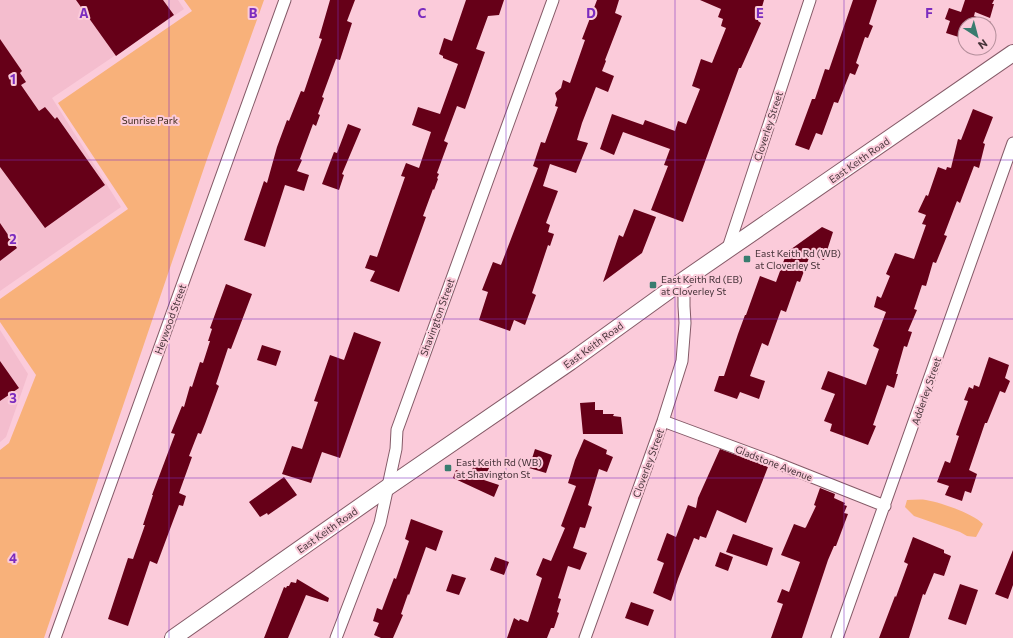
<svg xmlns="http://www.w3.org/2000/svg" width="1013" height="638" font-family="Commissioner,sans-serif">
<rect width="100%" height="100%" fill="#fbcbda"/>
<path fill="#f4bdce" d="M0 0H178L184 9 52 98 121 207 0 291Z
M0 330 28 374 6 437 0 442Z"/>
<path fill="#f8b17a" d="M184 0H264L206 162 44 638H0V450L9 443 36 375 0 322V299L128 209 58 103 192 11Z
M907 500C913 500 920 499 926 500 942 503 972 513 983 524L976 537 967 536 960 532 914 516 905 507Z"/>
<path fill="#660018" d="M76 0H163L174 15 116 56Z
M330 0H355L347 21 352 23 340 60 336 59 322 97 324 98 318 114 320 115 316 126 313 124 300 159 302 160 297 171 309 175 304 191 285 185 265 247 244 240 264 181 267 183 277 147 287 120 289 121 301 91 304 92 322 39 319 38Z
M466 0H504L499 15 488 16 476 49 485 52 465 109 457 106 444 141 448 143 437 173 439 174 437 178 438 179 434 190 433 189 423 216 426 217 421 231 399 292 370 281 375 271 365 268 370 255 377 257 405 177 401 176 406 163 419 168 431 132 412 125 418 107 440 114 458 64 443 58V56L439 54 444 38 452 41Z
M597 0H619L615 13 622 16 605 60 606 61 602 71 614 76 608 92 596 87 582 123 577 140 588 143 576 173 550 164 543 186 558 191 546 223 550 225 548 232 554 234 550 246 548 245 532 293 536 295 525 325 514 320 510 331 479 320 488 292 482 290 493 262 501 265 538 168 533 166 541 142 545 143 558 107 555 106 557 99 555 93 561 88 563 80 570 83 585 40 582 39Z
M700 0H764L758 21 761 23 741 68H739L683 222 651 210 668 166 664 165 670 149 623 132 614 155 600 149 612 114 643 125 645 120 675 131 678 121 686 124 700 89 692 86 701 59 712 63 726 28 721 26 723 19 718 17 721 9Z
M853 0H877L869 24 873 26 868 38 865 37 856 63 859 65 855 75 850 73 838 103 834 102 822 135 816 133 809 150 795 145 812 99H815L825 69 829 70Z
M965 0H994L992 4H994L990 18 975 12 974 16 991 22 990 24H965V39L946 33 950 21 945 19 949 8 961 12Z
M0 39 22 71 20 73 26 82 21 85 39 111 45 107 55 119 57 117 105 185 45 228 0 167Z
M973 109 993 117 983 143 985 144 979 168 974 166 960 203 957 201 944 235 947 236 936 263 933 262 926 286 922 285 914 309 917 310 908 331 912 332 907 347 904 346 896 374H898L894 388 887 385 873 425 876 426 868 445 830 431 832 424 824 421 835 394 821 389 828 371 866 385 879 349 873 346 886 312 874 307 877 296 881 298 890 276 886 274 895 253 914 259 926 225 922 224 926 215 918 212 926 195 928 196 938 167 946 170 947 167 951 168 958 139 961 140Z
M348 124 361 129 342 174 344 175 339 190 322 184 334 152 337 153Z
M634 209 656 217 642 253 603 282 619 235 623 237Z
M0 223 17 248 0 261Z
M822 227 833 232 824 260 810 255 800 282 797 281 786 312 781 310 768 346 762 343 750 376 765 381 759 399 740 392 737 399 714 391 719 376H724L738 334 745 315H746L760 276 776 282 787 252Z
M226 284 252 294 231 349 228 348 216 384 219 386 205 424 201 434 198 433 189 456 192 457 179 493 186 496 183 506 179 505 157 564 150 561 128 626 108 619 128 558 133 559 145 525H143L153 495H152L175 434 171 433 182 406 184 407 190 386 192 387 200 362 203 363 210 341H208L212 329 210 328Z
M354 332 381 342 340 458 322 452 311 483 282 474 292 446 302 449 318 402 314 401 330 355 344 360Z
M262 345 281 351 276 366 257 360Z
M989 357 1009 365 1005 378 1010 381 1005 393 1000 391 987 423H985L969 470 977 474 971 493 965 491 962 501 945 495 949 486 937 482 945 461 950 463 959 436 956 435 968 401 964 400 969 387 973 389 974 385 979 387Z
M0 361 19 388 0 401Z
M595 402V410H603V414H614L613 416 621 417 623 434H583L580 403Z
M584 439 607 450 606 454 613 457 607 472 599 469 588 505 592 507 585 528 580 527 573 548 587 553 580 570 568 566 558 598 561 599 557 612 559 613 554 628H551L547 638H507L514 618 519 621 520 619 528 622 542 578 536 575 543 558 551 561 565 528 561 526 576 486 568 483 575 460Z
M535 449 552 455 546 473 529 468Z
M720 449 768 467 746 523 717 510 706 538 700 536 699 540 694 538 678 579 671 601 653 593 664 563 657 560 667 533 676 537 688 505 696 508 698 498Z
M476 460 490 466 484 480 499 485 494 497 453 478 456 470 470 475Z
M284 477 297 495 268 515 267 513 260 517 249 502Z
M820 488 835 494 834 498 845 503 844 505 847 506 844 513 848 514 836 546H834L828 560 802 638H771L783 604 777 602 782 589 789 592 800 562 781 555 794 524 805 528 806 527 816 506 814 505Z
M411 519 443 531 436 551 426 547 409 595 408 594 401 614 403 615 393 638H381L374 635 379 623 373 621 377 608 382 610 394 578 396 579 409 541 405 539Z
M733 534 773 548 767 566 726 552Z
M913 537 944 550V553L951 556 944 576 934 573 925 595 923 594 909 638H879L895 596 896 597 908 564 904 562Z
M1013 550V585L1008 599 995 594Z
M720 552 733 557 728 571 715 566Z
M495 557 509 562 504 575 490 570Z
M452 574 466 578 459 595 446 591Z
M297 579 329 598 328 602 306 595 288 638H264L284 587 286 588 287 586H289L291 582 296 583Z
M960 584 978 590 966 625 948 619Z
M631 602 654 610 648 626 625 618Z"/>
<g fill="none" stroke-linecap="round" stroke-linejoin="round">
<g stroke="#845a67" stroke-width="13">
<path id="minor" d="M727 251 810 0
M663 421 774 462 885 506
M55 638 285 0
M336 638 380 523 396 449 397 430 553 0
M585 638 663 421 682 361 685 323 684 306V296L678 284
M837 638 1013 143"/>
</g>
<g stroke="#845a67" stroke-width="18">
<path id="secondary" d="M173 638 388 487 570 362 678 284 1013 53"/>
</g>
<use href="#minor" stroke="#fff" stroke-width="11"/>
<use href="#secondary" stroke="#fff" stroke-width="16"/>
</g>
<path fill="none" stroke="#7b2cbf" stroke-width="1" stroke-opacity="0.55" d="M169 0V638M338 0V638M506 0V638M675 0V638M844 0V638M0 160H1013M0 319H1013M0 478H1013"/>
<g fill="#397c6f" stroke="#fbcbda" stroke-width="1.5">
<rect x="743" y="255" width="8" height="8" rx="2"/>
<rect x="649" y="281" width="8" height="8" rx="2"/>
<rect x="444" y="464" width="8" height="8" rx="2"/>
</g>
<g text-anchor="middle" stroke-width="4" stroke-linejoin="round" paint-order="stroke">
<g font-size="10" fill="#3b2819" stroke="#fbcbda">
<text x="150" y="124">Sunrise Park</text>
</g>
<g font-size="10" fill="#463339" stroke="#fbcbda">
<text transform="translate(768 126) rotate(-72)" y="4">Cloverley Street</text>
<text transform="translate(859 160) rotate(-35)" y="4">East Keith Road</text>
<text transform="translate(437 317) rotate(-70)" y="4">Shavington Street</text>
<text transform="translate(170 319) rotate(-70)" y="4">Heywood Street</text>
<text transform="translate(593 345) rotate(-36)" y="4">East Keith Road</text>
<text transform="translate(926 391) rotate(-71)" y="4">Adderley Street</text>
<text transform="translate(648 463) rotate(-70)" y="4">Cloverley Street</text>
<text transform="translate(774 463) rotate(21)" y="4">Gladstone Avenue</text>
<text transform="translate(327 530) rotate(-35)" y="4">East Keith Road</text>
</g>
<g font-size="10" fill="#463339" stroke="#fbcbda" text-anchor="start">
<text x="755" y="257">East Keith Rd (WB)<tspan x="755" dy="12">at Cloverley St</tspan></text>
<text x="661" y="283">East Keith Rd (EB)<tspan x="661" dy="12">at Cloverley St</tspan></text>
<text x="456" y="466">East Keith Rd (WB)<tspan x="456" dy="12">at Shavington St</tspan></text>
</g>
</g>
<g font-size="13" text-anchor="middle" font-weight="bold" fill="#7b2cbf" stroke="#fbcbda" stroke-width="4" stroke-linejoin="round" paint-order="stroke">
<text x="84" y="18">A</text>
<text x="253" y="18">B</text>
<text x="422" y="18">C</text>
<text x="591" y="18">D</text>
<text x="760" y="18">E</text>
<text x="929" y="18">F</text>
<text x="13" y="84">1</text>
<text x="13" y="244">2</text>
<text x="13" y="403">3</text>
<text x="13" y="563">4</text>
</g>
<g transform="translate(977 36) rotate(144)"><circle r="19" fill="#fbcbda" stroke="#b38e9a"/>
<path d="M0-3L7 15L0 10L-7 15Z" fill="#397c6f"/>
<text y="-6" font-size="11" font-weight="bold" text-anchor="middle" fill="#463339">N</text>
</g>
</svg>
